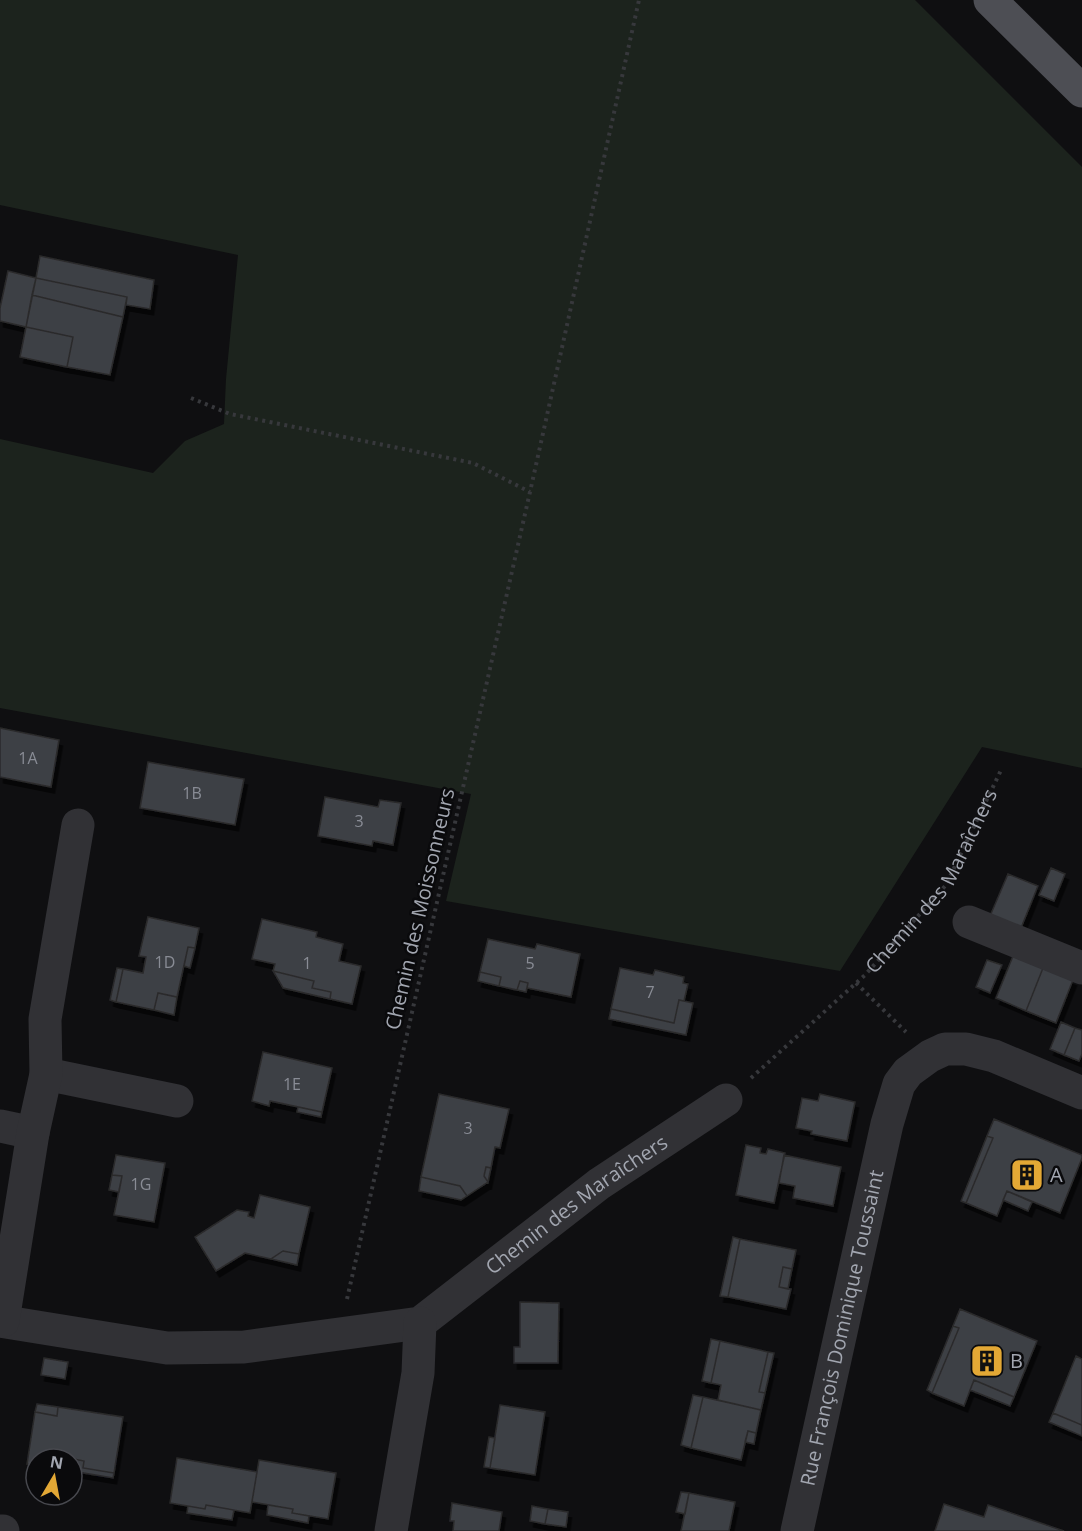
<svg xmlns="http://www.w3.org/2000/svg" width="1082" height="1531" font-family="'Open Sans',sans-serif">
<defs>
<filter id="shadow"><feDropShadow dx="3.5" dy="6" stdDeviation="0" flood-color="#0009"/></filter>
</defs>
<rect width="100%" height="100%" fill="#0f0f11"/>
<path fill="#1c231d" d="M0 0H915L1082 167V768L982 747 840 971 446 901 471 794 0 708V439L153 473 185 441 224 424 226 379 238 255 0 205Z"/>
<path fill="#3e3f44" stroke="#2a2a2c" stroke-width="1.5" filter="url(#shadow)" d="M40 256 154 280 150 309 126 305 127 297 36 278Z
M8 271 36 278 26 327 0 321V308Z
M36 278 127 297 123 317 32 295Z
M32 295 123 317 110 375 67 367 73 337 26 327Z
M26 327 73 337 67 367 20 357Z
M0 728 59 740 51 787 0 777Z
M148 762 244 779 235 825 140 808Z
M325 797 378 807 380 800 401 803 393 845 373 841 372 846 318 836Z
M1051 868 1065 874 1054 901 1039 895Z
M1008 874 1038 886 1021 928 990 916Z
M148 917 199 928 195 948 188 947 177 997 158 993 154 1010 116 1002 123 969 143 973 146 957 139 956Z
M262 919 317 932 316 937 343 944 339 961 361 966 352 1004 330 999 331 992 312 988 314 981 273 971 275 964 252 959Z
M488 939 535 949 537 944 580 954 571 997 527 988 528 983 520 981 517 990 499 986 501 977 480 972Z
M188 947 195 948 190 968 184 966Z
M1013 956 1043 968 1026 1011 996 998Z
M987 960 1002 965 990 993 976 987Z
M117 968 123 969 116 1002 110 1000Z
M620 968 653 975 655 970 684 977 683 983 688 984 684 1001 679 1000 674 1023 611 1009Z
M1043 968 1073 980 1056 1023 1026 1011Z
M273 971 314 981 312 988 331 992 330 999 283 988Z
M480 972 501 977 499 986 478 981Z
M520 981 528 983 526 992 517 990Z
M158 993 177 997 174 1015 154 1010Z
M679 1000 693 1003 686 1035 609 1019 611 1009 674 1023Z
M1061 1022 1075 1028 1064 1055 1050 1049Z
M1075 1028 1082 1030V1054L1079 1061 1064 1055Z
M263 1052 332 1068 322 1112 270 1101 269 1106 252 1101Z
M439 1094 509 1109 500 1148 495 1147 491 1168 486 1167 484 1176 488 1182 467 1196 460 1186 421 1177Z
M820 1094 855 1102 847 1141 811 1134 812 1131 796 1128 802 1098 818 1101Z
M298 1107 322 1112 321 1117 297 1112Z
M994 1119 1082 1155V1158L1060 1213 1007 1191 997 1216 966 1203 993 1138 987 1136Z
M987 1136 993 1138 966 1203 961 1201Z
M746 1145 761 1148 760 1153 766 1154 768 1149 785 1153 774 1203 736 1195Z
M116 1155 165 1163 154 1222 114 1215 122 1176 112 1175Z
M784 1155 841 1167 833 1206 793 1198 795 1186 779 1183Z
M486 1167 491 1168 488 1182 484 1176Z
M112 1175 122 1176 119 1192 109 1190Z
M421 1177 460 1186 467 1196 461 1200 419 1191Z
M1007 1191 1032 1202 1028 1211 1003 1200Z
M260 1195 310 1207 299 1254 283 1251 271 1259 245 1253 216 1271 195 1237 237 1210 249 1212 248 1216 254 1218Z
M733 1237 740 1239 728 1297 720 1296Z
M740 1239 796 1250 792 1269 783 1267 779 1287 791 1289 786 1309 728 1297Z
M283 1251 299 1254 297 1265 271 1259Z
M783 1267 792 1269 788 1289 779 1287Z
M520 1302 559 1303 558 1363H514V1347H520Z
M960 1309 1037 1341 1014 1397 974 1380 964 1406 932 1393 959 1328 953 1326Z
M953 1326 959 1328 932 1393 927 1390Z
M711 1339 720 1341 711 1383 702 1381Z
M720 1341 768 1352 759 1392 765 1393 761 1410 718 1400 721 1385 711 1383Z
M768 1352 774 1353 765 1393 759 1392Z
M1076 1356 1082 1359V1425L1053 1413Z
M44 1358 68 1362 65 1379 41 1375Z
M974 1380 1014 1397 1010 1406 970 1390Z
M693 1395 703 1397 691 1448 681 1445Z
M703 1397 761 1410 756 1433 748 1431 741 1460 691 1448Z
M37 1404 58 1407 57 1416 35 1412Z
M500 1405 545 1412 535 1475 490 1468Z
M58 1407 123 1417 114 1473 83 1468 84 1461 69 1458 36 1459V1465L27 1464 35 1412 57 1416Z
M1053 1413 1082 1425V1436L1049 1422Z
M748 1431 756 1433 754 1444 745 1442Z
M489 1437 495 1438 490 1468 484 1467Z
M69 1458 84 1461 83 1468 114 1473 113 1478 72 1471V1459Z
M177 1458 257 1472 250 1513 206 1505 205 1509 170 1503Z
M259 1460 336 1473 328 1519 292 1513 293 1509 252 1502Z
M681 1492 689 1493 685 1514 676 1512Z
M689 1493 735 1502 729 1531H681Z
M452 1503 502 1512 499 1531H453L454 1521H450Z
M944 1504 984 1517 988 1505 1064 1531H935Z
M206 1505 234 1510 232 1520 187 1513 188 1506 205 1509Z
M268 1505 293 1509 292 1513 309 1516 308 1523 267 1515Z
M532 1506 548 1509 545 1524 530 1521Z
M548 1509 568 1512 566 1527 545 1524Z"/>
<g fill="none" stroke-linecap="round" stroke-linejoin="round">
<g stroke="#37383c" stroke-width="4" stroke-dasharray="3 4.5" stroke-linecap="butt">
<path d="M191 398 230 414 473 463 530 492"/>
<path d="M856 983 906 1032"/>
<path id="s1" d="M751 1078 865 975 946 885 1002 768"/>
<path d="M347 1299 530 492 639 0"/>
</g>
<g stroke="#313135" stroke-width="33">
<path d="M969 922 1082 968"/>
<path d="M46 1074 177 1101"/>
<path d="M0 1126 33 1133"/>
<path id="s2" d="M0 1321 167 1348 244 1347 420 1323 599 1184 726 1100"/>
<path d="M3 1321 33 1133 46 1074 45 1019 78 825"/>
<path d="M0 1531H3"/>
<path d="M391 1531 418 1373 420 1323"/>
<path id="s3" d="M797 1531 887 1124 899 1084 908 1072 930 1056 945 1049H966L994 1056 1082 1093"/>
</g>
<path stroke="#4d4e54" stroke-width="33" d="M990 0 1082 91"/>
</g>
<defs>
<g id="building-square" transform="scale(1.725)"><rect x="-9" y="-9" width="18" height="18" rx="4" fill="#e3a835" stroke="#0a0a0c"/><path d="M-4-6H4V6H1V3H-1V6H-4ZM-2.5-4.3h1.7v1.8h-1.7ZM.8-4.3h1.7v1.8H.8ZM-2.5-1h1.7V.8h-1.7ZM.8-1h1.7V.8H.8Z" fill="#111"/></g>
</defs>
<g fill-rule="evenodd">
<use href="#building-square" x="1027" y="1175"/>
<use href="#building-square" x="987" y="1361"/>
</g>
<g text-anchor="middle" stroke-width="5" stroke-linejoin="round" paint-order="stroke">
<g font-size="16" fill="#898c95">
<text x="28" y="764">1A</text>
<text x="192" y="799">1B</text>
<text x="359" y="827">3</text>
<text x="165" y="968">1D</text>
<text x="307" y="969">1</text>
<text x="530" y="969">5</text>
<text x="650" y="998">7</text>
<text x="292" y="1090">1E</text>
<text x="468" y="1134">3</text>
<text x="141" y="1190">1G</text>
</g>
<g font-size="20" fill="#a2a6b0" stroke="#0a0a0c">
<text dy="7" stroke="none"><textPath href="#s1" startOffset="270">Chemin des Maraîchers</textPath></text>
<text transform="translate(420 909) rotate(-77)" y="7">Chemin des Moissonneurs</text>
<text dy="7" stroke="none"><textPath href="#s2" startOffset="620">Chemin des Maraîchers</textPath></text>
<text dy="7" stroke="none"><textPath href="#s3" startOffset="208">Rue François Dominique Toussaint</textPath></text>
</g>
<g font-size="20" fill="#a2a6b0" stroke="#0a0a0c" text-anchor="start">
<text x="1050" y="1182">A</text>
<text x="1010" y="1368">B</text>
</g>
</g>
<g transform="translate(54 1477) rotate(10)"><circle r="28" fill="#0a0a0c" stroke="#47484e" stroke-width="1.5"/>
<path d="M0-4.5L10 22L0 15L-10 22Z" fill="#e3a835"/>
<text y="-9" font-size="16" font-weight="bold" text-anchor="middle" fill="#a2a6b0">N</text>
</g>
</svg>
